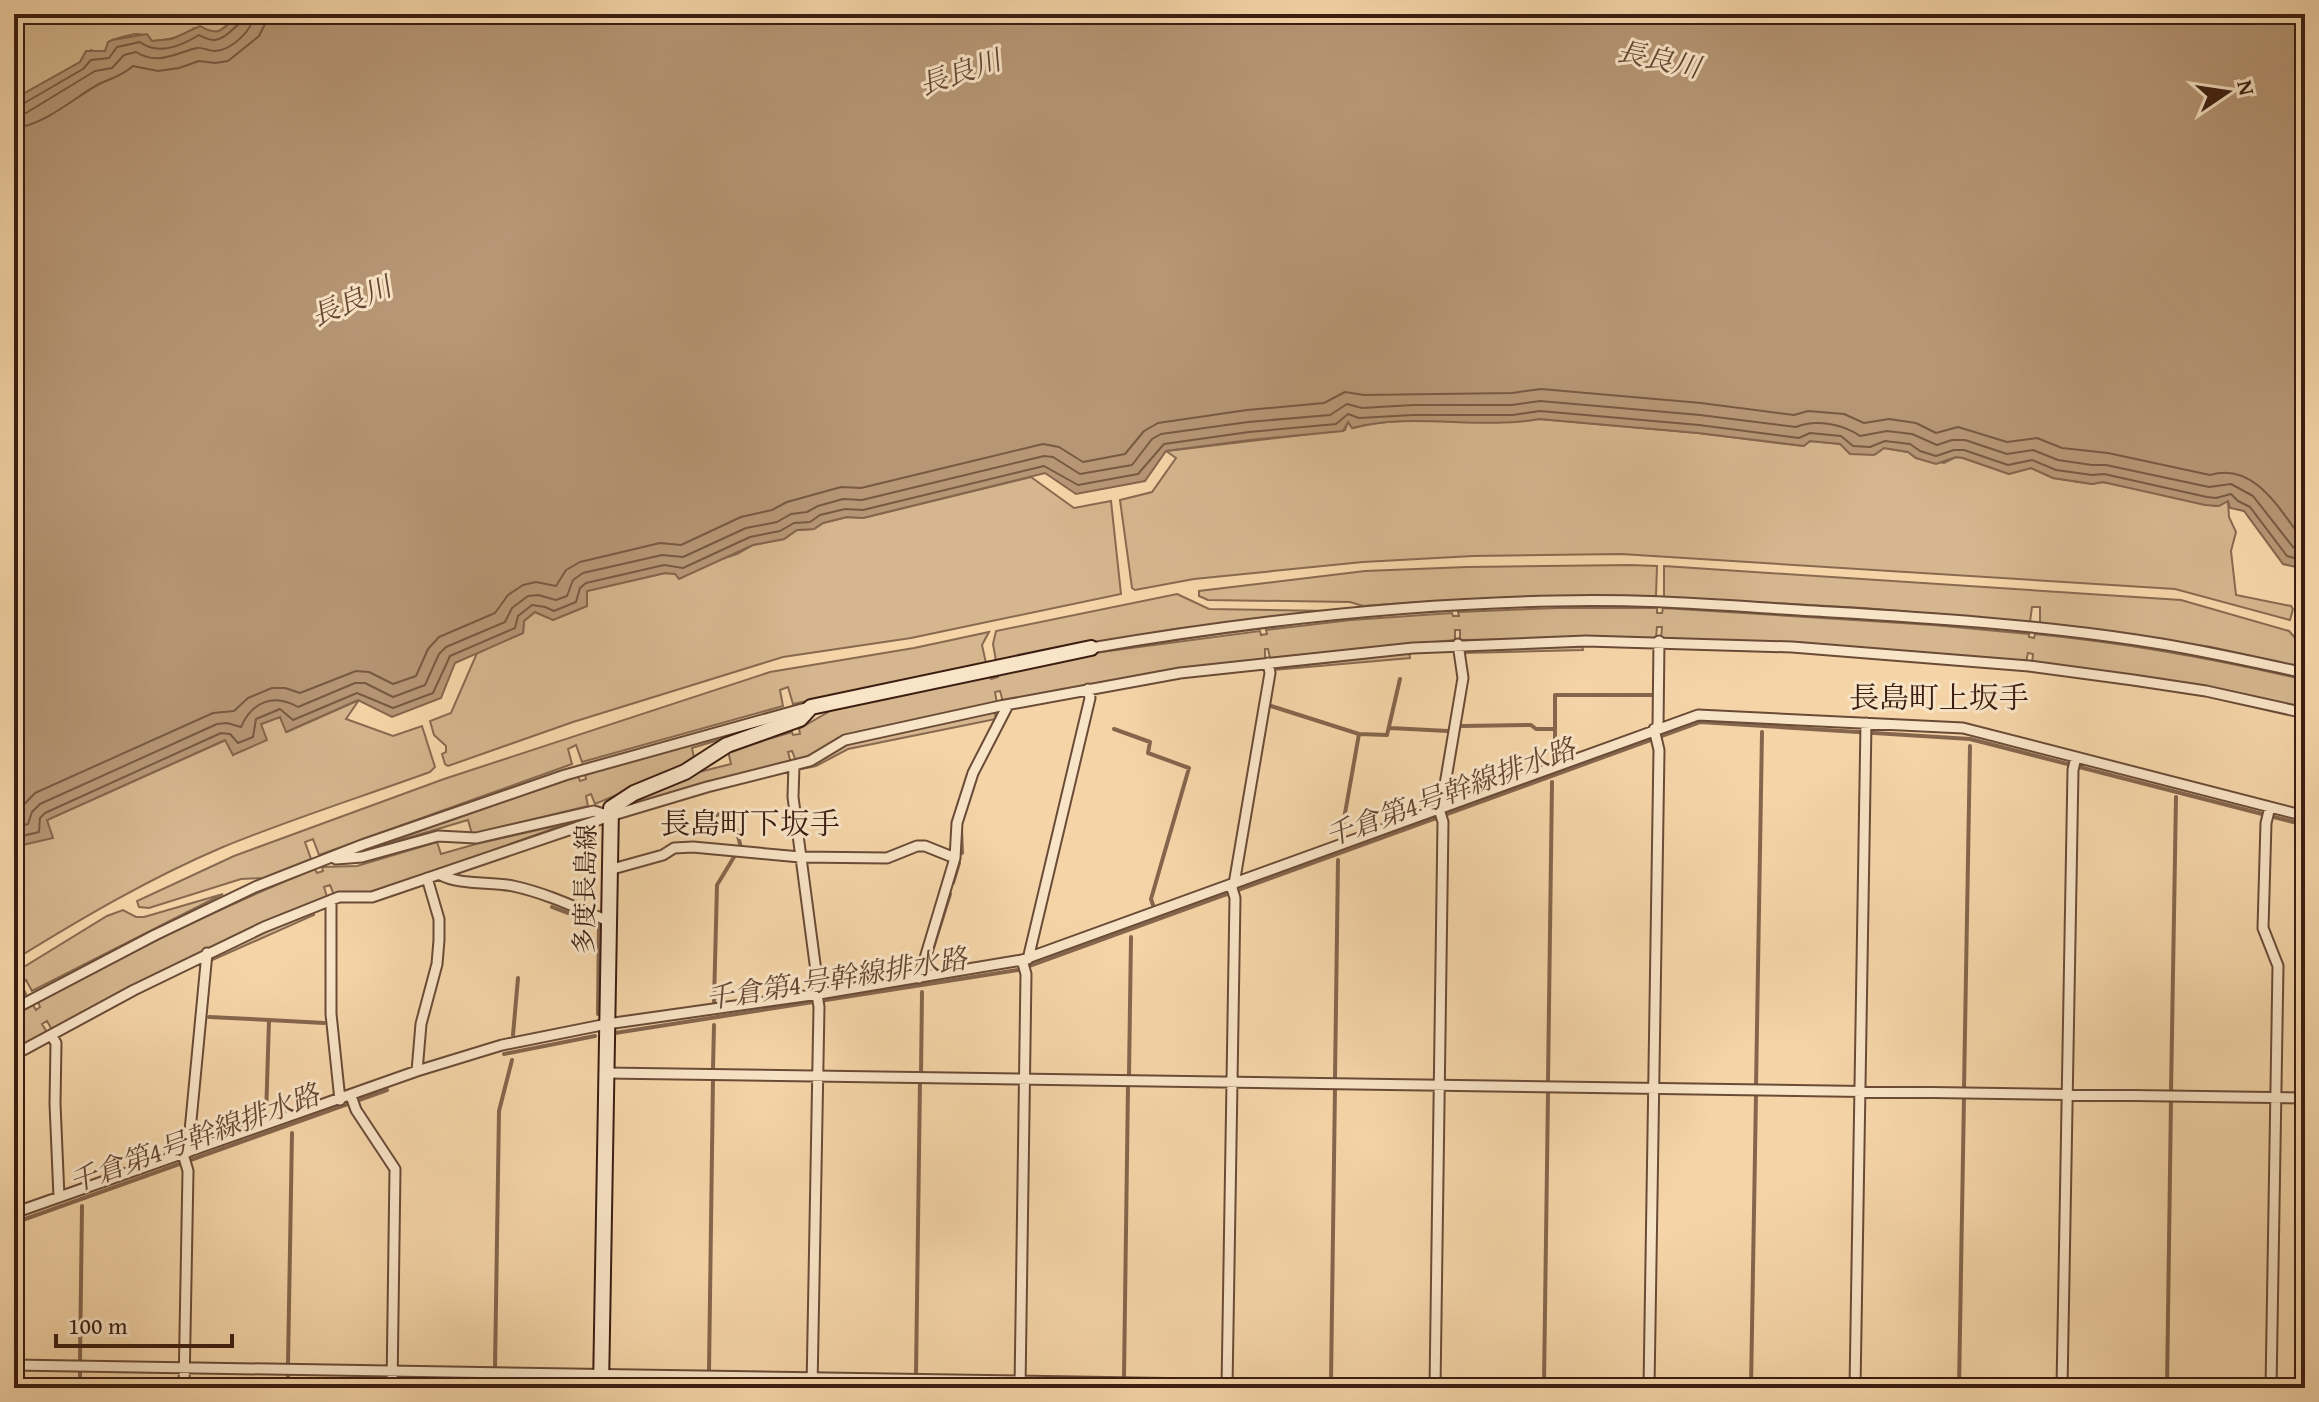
<svg xmlns="http://www.w3.org/2000/svg" width="2319" height="1402" font-family="'Gentium Book Plus','Noto Serif JP',serif">
<rect width="100%" height="100%" fill="#f5d5a8"/>
<filter id="stains"><feTurbulence type="fractalNoise" baseFrequency=".0025" numOctaves="4"/><feColorMatrix values="0 0 0 0 .2 0 0 0 0 .09 0 0 0 0 .02 0 0 0 .5 -.17"/></filter>
<radialGradient id="worn" r=".72"><stop offset=".6" stop-color="#630" stop-opacity="0"/><stop offset="1" stop-color="#630" stop-opacity=".3"/></radialGradient>
<path fill="#d5b68e" stroke="#886a50" stroke-width="2" d="M14 14H241L218 32 194 28C181 37 169 40 152 41 143 28 126 36 112 40L105 51 99 53 91 50 80 62 14 99Z
M1539 419 1698 433 1803 446 1810 441 1841 444 1876 454 1884 448 1908 452 1916 458 1944 463 1956 457 1963 458 2009 474 2031 468 2053 478 2092 484 2103 482 2215 506 2228 501 2229 517 2236 532 2231 551 2236 595 2291 606 2293 609 2290 620 2175 589 1621 554 1473 556 1363 562 1194 579 1135 590 1132 588 1120 500 1152 492 1176 458 1166 451 1345 430 1348 422 1353 428C1411 412 1479 429 1539 419Z
M1031 477 1074 508 1111 501 1121 594 911 638 783 657 573 722 448 766 445 764 442 754 446 752V746L434 735 430 721 451 713 477 653 523 633 524 621 535 612 553 620 587 606V591L665 573 675 574 737 554 753 545 784 539 797 530 814 529 823 523 847 517 863 518Z
M1630 565 1657 566 1656 596C1557 595 1461 598 1363 606L1350 602 1208 600 1199 596V591L1365 571 1467 567Z
M1664 566 2181 600 2289 631 2305 649V668L2211 647 2040 623V607H2032L2030 622 1863 608 1664 597Z
M1177 594 1209 609 1329 611 1175 629 996 661 993 644 996 631Z
M1557 608H1657V613H1662L1663 608 1933 625 2029 634V637L2034 638 2035 634C2126 643 2216 659 2305 680V710C2212 689 2127 675 2032 664L2033 654 2028 653 2026 662 1792 644 1661 638 1662 627H1657L1656 638 1460 640V630H1455V640L1270 658 1268 649H1265V659L1179 670 1003 702 1000 691 995 692 997 703 841 737 808 758 796 761 792 751 788 752 791 763 619 809 699 772 731 764 728 751 792 732 793 735 800 734 799 729 837 707 989 674 991 679 998 677 997 672 1093 653 1260 631 1261 635 1267 634 1266 630 1351 620 1452 613 1453 616H1459L1458 612Z
M989 632 982 645 986 663 793 704 788 687 780 690 783 706 582 762 576 745 568 749 572 764 319 855 313 839 305 842 311 859 263 878 241 879 149 908 139 907 137 901 234 856 444 779 770 672 914 648Z
M1582 646 1583 650 1464 653V649Z
M1409 652 1410 658 1274 670V667Z
M359 700 346 719 393 736 422 726 435 767 430 772C361 797 291 819 223 847 150 878 82 918 14 960V847L28 842 47 820 226 740 233 755 261 724 280 717 287 732Z
M990 711 995 713 996 719 848 749 816 766 801 769V766L844 744Z
M788 719 692 748 695 763 595 804 591 794 586 796 588 806 472 834 468 820 363 851 578 776 580 781 586 779 585 774 682 745Z
M569 823 370 894 334 895 330 885 324 887 327 897 198 954 52 1030 47 1021 42 1024 47 1032 14 1051V1016L33 1005 36 1010 40 1007 38 1002C128 953 220 907 315 869L317 873 323 871 322 867 357 866 437 842 441 854 476 844Z
M223 894 32 991 26 980 21 983 26 994 14 1001V973L107 916 123 910 136 917H144Z
M313 910 314 915 210 961 213 953Z"/>
<path fill="#b69675" stroke="#85664d" stroke-width="2" d="M241 14H2305V569L2283 564 2244 511 2230 508 2228 501 2219 506 2205 505 2103 482 2092 484 2053 478 2031 468 2009 474 1963 458 1956 457 1936 464 1916 458 1908 452 1884 448 1874 455 1850 454 1840 444 1810 441 1804 446 1698 433 1539 419C1480 430 1410 412 1352 428L1348 422 1343 431 1250 440 1166 451 1145 481 1076 494 1045 473 863 518 847 517 823 523 814 529 797 530 784 539 753 545 679 579 675 574 665 573 587 591V606L553 620 535 612 524 621 523 633 455 663 441 698 392 717 358 700 286 732 280 717 261 724 267 740 233 755 225 740 47 820 53 838 14 847V99L80 62 86 51H105L108 42 112 40 147 34 152 41 172 39 200 26C223 39 222 26 241 14Z"/>
<g fill="none" stroke-linecap="round" stroke-linejoin="round">
<path stroke="#785a43" stroke-width="2" d="M14 106 21 105 83 69 91 60 109 58 117 47 140 42C158 56 181 46 199 35 213 43 220 41 231 31 238 24 242 24 244 14
M14 116 26 113 95 71 112 68 124 55 136 52C159 66 175 53 197 48 202 47 209 51 215 51 232 50 253 30 254 14
M14 128C42 127 75 97 99 84 112 78 122 76 133 66L158 71 179 68 199 61 215 63 228 61 259 36 265 24 266 14
M14 815 35 793 213 713 234 711 248 698 272 688H285L300 693 356 671 369 672 393 684 416 676 428 649 439 637 495 613 508 595 523 585 536 582 556 586 566 570 580 562 660 543 681 545 741 517 772 510 787 502 841 487 861 488 1043 444 1059 447 1083 462 1125 454 1144 431 1158 423 1247 410 1324 403 1345 392 1364 395 1512 393 1541 389 1701 403 1794 415 1808 411 1844 414 1864 423 1889 419 1916 423 1936 433 1958 427 2007 442 2037 438 2062 448 2108 453 2210 475C2253 462 2278 507 2300 536L2305 538
M14 827 28 824 32 812 40 804 217 724 227 723 241 727C252 702 273 693 298 707L355 683H365L393 697 425 685 439 654 446 647 505 622 512 608 528 596 538 595 556 600 567 596 573 580 583 573 662 555 683 557 746 528 777 522 791 514 807 512 818 506 843 499 862 500 1044 456 1053 457 1080 474 1132 465 1152 439 1161 434 1248 422 1330 415 1347 404 1362 408 1413 405H1512L1540 401 1700 415 1796 427C1816 419 1843 424 1860 436L1887 431 1912 434 1937 445 1952 440H1965L2007 454 2033 450 2058 460 2092 465H2106L2209 487 2231 484 2253 496 2293 547 2305 551
M14 838 39 832 40 818 45 813 221 733 230 734 238 743 253 737 256 719 280 709 293 720 357 693 393 708 433 693 450 656 515 628 518 616 532 605 545 607 554 611 576 602 580 588 586 583 664 565 683 568 750 537 780 531 794 523 810 522 820 515 845 509 863 510 1044 466 1078 485 1138 474 1164 444 1249 432 1336 424 1348 414 1359 418 1413 415H1513L1540 411 1699 425 1799 438 1810 433 1841 436 1853 446 1870 447 1885 441 1910 444 1920 451 1936 456 1954 450H1964L2008 465 2032 460 2056 470 2092 475 2104 474 2207 497 2216 498 2231 494 2238 501 2250 507 2287 556 2305 561"/>
<path stroke="#85664d" stroke-width="4" d="M1271 706 1359 734
M1462 726 1531 725 1536 729H1555
M1390 728 1448 731
M1114 729 1150 742 1148 753 1189 768 1151 899 1153 905
M1555 756V695H1652
M697 820 732 811 741 848 745 849
M961 830 962 853
M1341 836 1359 734 1387 735 1400 679
M953 883 959 863
M552 907 599 925 598 1014
M928 964 950 894
M714 1002 717 885 734 857
M209 1017 269 1020 266 1117
M269 1020 324 1023
M615 1033 1018 970 1700 722 1970 739 2305 825
M513 1035 518 978
M504 1054 595 1036
M713 1069 714 1025
M921 1073 922 992
M1129 1075 1131 937
M1335 1078 1338 860
M1548 1081 1552 782
M1756 1086 1762 732
M1964 1089 1970 746
M2171 1092 2176 797
M14 1223 387 1090
M80 1361 82 1206
M288 1364 292 1133
M495 1368 499 1111 512 1060
M709 1371 713 1078
M916 1374 920 1081
M1124 1377 1128 1085
M1331 1381 1335 1087
M1544 1384 1548 1093
M1751 1387 1756 1094
M80 1388V1372
M288 1388V1374
M495 1388V1377
M709 1388V1382
M916 1388V1385
M1959 1388 1964 1097
M2167 1388 2171 1100"/>
<g stroke="#6a4b37" stroke-width="13">
<path id="street" d="M1091 648C1244 622 1400 604 1555 601 1647 598 1739 607 1831 612 1933 618 2035 625 2136 640 2193 648 2249 661 2305 673
M1658 727 1659 641
M794 765 793 797 819 994
M2270 807 2266 823 2263 928 2278 966 2271 1388
M1441 808 1463 678 1458 644
M336 859 362 857 438 836 476 838 594 811 610 816
M609 870 663 855 674 848 693 847 800 857 887 858 917 846H925L955 858
M439 874C460 886 490 881 513 886 546 893 577 908 608 921
M1234 884 1270 673 1268 663
M331 900V1014L340 1100
M1028 959 1090 698 1088 689
M919 978 955 858 957 823 973 773 1008 705
M14 1009 155 935 255 887 362 845 565 775 809 707
M51 1035 56 1043 55 1104 59 1197
M14 1055 134 990 264 927 339 897H372L610 816 707 787 810 761 845 740 1000 706 1180 673 1413 648 1586 641 1792 647 2029 666 2133 680 2206 691 2305 713
M417 1071 421 1024 437 964 439 940V919L427 878
M606 1073 2305 1098
M351 1096 356 1110 395 1169 392 1388
M188 1152 207 953
M183 1154 188 1171 184 1388
M14 1213 417 1071 502 1045 607 1024 819 994 1022 960 1698 715 1963 728 2305 816
M14 1365 1449 1388
M812 1388 819 1007 817 994
M1020 1388 1026 974 1022 960
M1227 1388 1235 898 1231 885
M1435 1388 1443 822 1439 809
M1649 1388 1659 750 1654 729
M1855 1388 1866 723
M2062 1388 2073 770 2076 757"/>
</g>
<g stroke="#3b1d11" stroke-width="18">
<path id="secondary" d="M601 1388 611 808 634 793 685 772 727 745 800 719 811 707 1091 648"/>
</g>
<use href="#street" stroke="#f8e4c6" stroke-width="9"/>
<use href="#secondary" stroke="#f8e4c6" stroke-width="14"/>
</g>
<g text-anchor="middle" stroke-width="6" stroke-linejoin="round" paint-order="stroke">
<g font-size="26" fill="#3b1d11" stroke="#f8e4c6">
<text transform="translate(585 889) rotate(-89)" y="9">多度長島線</text>
</g>
<g font-size="28" font-style="italic" fill="#664734" stroke="#f8e4c6">
<text transform="translate(1659 59) rotate(12)" y="10">長良川</text>
<text transform="translate(960 72) rotate(-19)" y="10">長良川</text>
<text transform="translate(351 301) rotate(-23)" y="10">長良川</text>
<text transform="translate(1450 792) rotate(-20)" y="10">千倉第4号幹線排水路</text>
<text transform="translate(836 978) rotate(-9)" y="10">千倉第4号幹線排水路</text>
<text transform="translate(194 1138) rotate(-20)" y="10">千倉第4号幹線排水路</text>
</g>
<g font-size="30" fill="#3b1d11" stroke="#f8e4c6">
<text x="1939" y="708">長島町上坂手</text>
<text x="750" y="834">長島町下坂手</text>
</g>
</g>
<rect width="2319" height="1402" fill="none" stroke="#f5d5a8" stroke-width="48"/>
<rect x="16" y="16" width="2287" height="1370" fill="none" stroke="#3b1d11" stroke-width="4"/>
<rect x="24" y="24" width="2271" height="1354" fill="none" stroke="#3b1d11" stroke-width="2"/>
<g transform="translate(2227 92) rotate(77)" stroke="#f8e4c6" stroke-width="6" paint-order="stroke">
<path d="M0-6L14 30L0 20L-14 30Z" fill="#3b1d11"/>
<text y="-12" font-size="22" font-weight="bold" text-anchor="middle" fill="#3b1d11">N</text>
</g>
<path d="M56 1334v12h176v-12" fill="none" stroke="#3b1d11" stroke-width="4"/>
<text x="68" y="1334" font-size="24" fill="#3b1d11" stroke="#f8e4c6" stroke-width="6" paint-order="stroke">100 m</text>
<rect width="100%" height="100%" filter="url(#stains)"/>
<rect width="100%" height="100%" fill="url(#worn)"/>
</svg>
